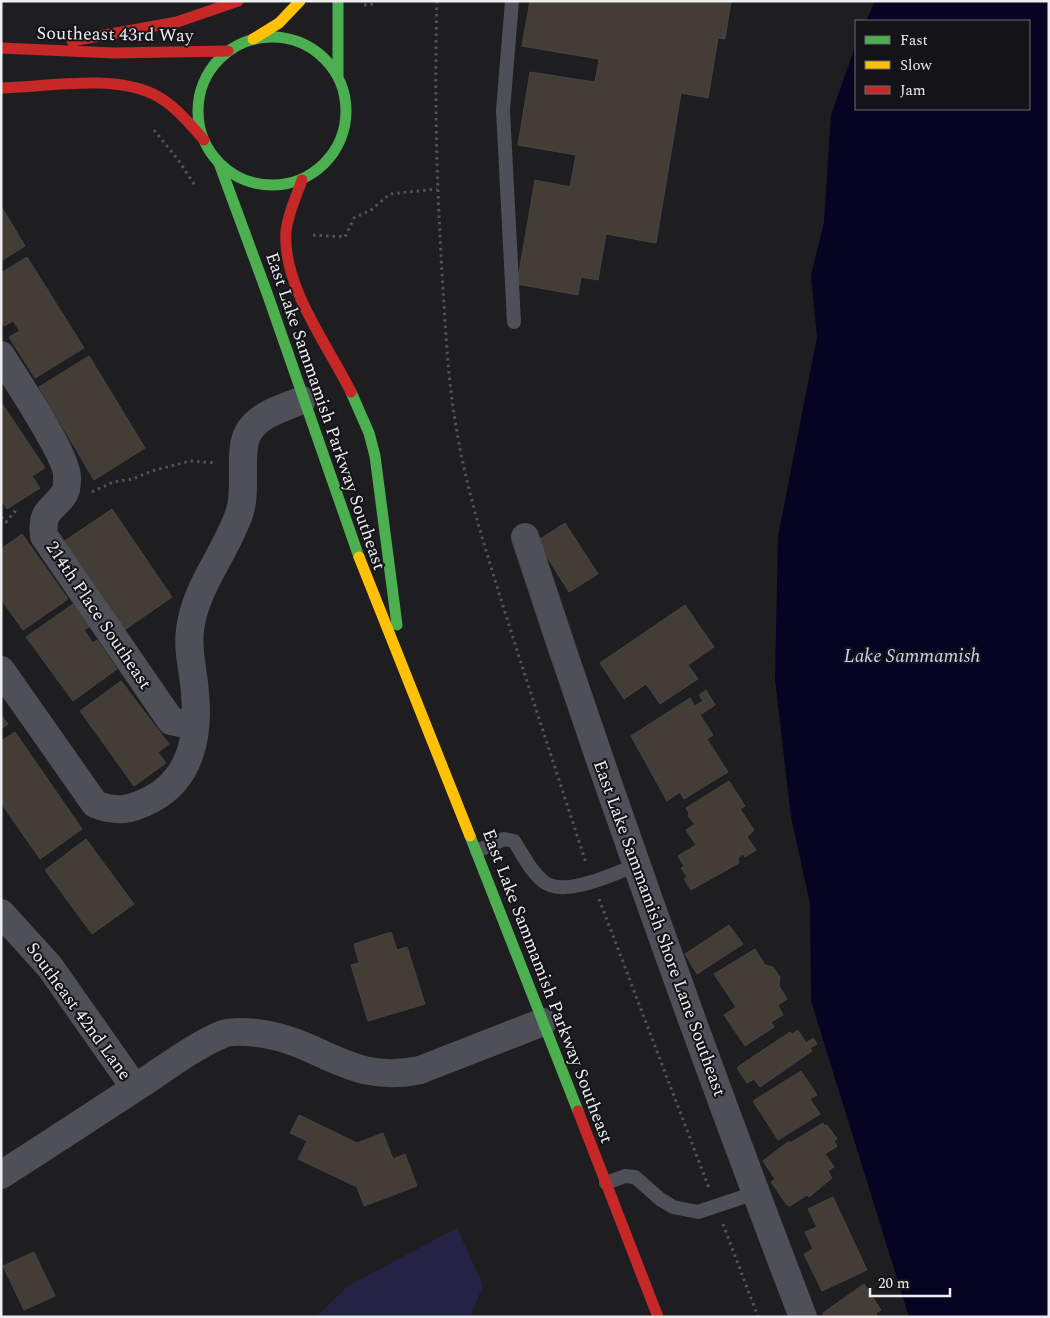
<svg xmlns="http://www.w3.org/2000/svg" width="1050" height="1318" font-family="Spectral,serif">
<rect width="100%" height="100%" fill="#1e1e21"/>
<path fill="#242345" d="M457 1228 483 1285 470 1317H316L348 1286Z"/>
<path fill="#070322" d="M875 1H1049V1317H909L811 1001 810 904 791 817 775 679 778 536 817 337 811 275 824 222 831 115 856 44V109H1029V21H866Z"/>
<path fill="#433d35" stroke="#454445" d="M530 1H731L725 39 718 38 708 98 681 93 656 243 606 234 598 280 581 277 578 295 517 284 535 180 570 187 576 155 518 145 530 72 595 82 599 59 522 46Z
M1 206 25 246 1 261Z
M27 257 84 348 35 378 9 337 20 331 13 321 4 326 1 321V273Z
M89 356 145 448 94 480 39 387Z
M1 402 45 468 32 476 40 488 7 509 1 500Z
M112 509 172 597 123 631 63 542Z
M565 523 598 574 569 592 537 541Z
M22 534 68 599 23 630 1 599V549Z
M73 604 89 627 84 630 93 643 97 640 117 669 73 701 26 637Z
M685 605 714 647 688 665 698 679 660 704 646 684 624 699 600 663Z
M121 681 169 744 158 752 166 763 134 786 80 711Z
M706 690 715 705 700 715 713 735 707 739 728 772 684 799 680 792 667 801 631 736 690 698 695 706 703 701 699 695Z
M1 715 8 724 1 729Z
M15 732 82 829 40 859 1 803V741Z
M729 781 745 806 740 809 754 830 747 837 756 850 745 857 743 854 738 858 739 863 691 890 684 879 687 877 681 868 684 866 678 856 696 845 686 830 695 824 688 816 689 813 686 808Z
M86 839 134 904 92 934 45 870Z
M729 925 743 944 697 974 685 954Z
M391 932 397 950 407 947 425 1004 368 1021 351 965 359 963 354 944Z
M755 949 765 965 773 967 780 977 779 986 787 999 778 1005 783 1015 771 1022 774 1027 745 1046 724 1015 736 1007 714 974Z
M798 1030 806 1043 813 1038 817 1044 810 1048 812 1051 760 1087 754 1079 747 1083 737 1068 739 1066 790 1032 792 1034Z
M801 1071 817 1095 810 1099 820 1114 778 1140 753 1101Z
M299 1115 357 1143 383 1133 393 1159 405 1154 417 1186 364 1206 357 1187 298 1159 307 1141 290 1133Z
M823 1123 825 1126 827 1125 837 1139 834 1141 837 1146 825 1154 834 1167 828 1171 832 1178 809 1197 807 1195 790 1206 787 1205 771 1182 775 1179 763 1161 789 1141 790 1143Z
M833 1197 867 1270 822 1291 804 1254 813 1249 805 1232 817 1227 808 1209Z
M34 1252 55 1296 24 1310 3 1266Z
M864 1284 881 1310 876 1313 878 1317H824L823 1313Z"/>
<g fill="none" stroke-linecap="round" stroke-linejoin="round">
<path stroke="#525257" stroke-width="3" stroke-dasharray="2.5 4" stroke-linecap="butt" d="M437 1C434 98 437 193 443 289 446 334 448 381 456 426 465 483 482 538 499 593 527 683 557 773 586 863
M364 5 373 4V1
M154 130 179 161 196 187
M313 235 345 237 354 218 371 210 390 194 437 189
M92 492 113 482 133 479 152 471 190 461 215 463
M1 517 6 522 18 508
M599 899 709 1188
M723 1224 758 1317"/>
<path stroke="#4f4f58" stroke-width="14" d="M512 1 503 110 514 322
M477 851 504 839 514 841C523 855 531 872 544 882 565 898 615 873 637 865
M606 1183 625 1176 635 1177 660 1199 673 1207 698 1212 755 1193"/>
<path stroke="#4f4f58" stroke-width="28" d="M1 355C14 377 70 459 67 479 67 483 67 490 64 494 52 512 41 509 44 536L171 721 195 726
M525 537C611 799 704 1059 803 1317
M1 670 95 804C118 813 131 810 152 799 191 778 199 735 195 694 194 673 187 651 190 630 195 586 227 552 240 511 247 489 238 450 248 433 258 414 284 408 302 400
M1 913 50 967 135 1088
M1 1175C48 1145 95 1114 141 1084 167 1067 194 1046 223 1034 235 1030 251 1032 264 1034 324 1044 351 1085 420 1070L543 1022"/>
<path stroke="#4caf50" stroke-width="11" d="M338 1V76
M198 111a74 74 0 1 1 148 0a74 74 0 1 1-148 0Z
M219 163 267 293 359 557
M351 392 369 433 375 456 397 625
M470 836 578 1111"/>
<path stroke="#ffc107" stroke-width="11" d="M253 39 279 23 300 1
M359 557 470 836"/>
<path stroke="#c62828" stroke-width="11" d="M72 41 177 22 238 1
M1 48 114 53 228 51
M1 88C46 87 111 74 153 94 174 104 189 123 204 140
M302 180C296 197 288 213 286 231 282 286 328 345 351 392
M578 1111 658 1317"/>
</g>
<g text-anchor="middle" stroke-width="4" stroke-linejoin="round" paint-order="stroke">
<g font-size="18" fill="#efeff2" stroke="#141418">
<text transform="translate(115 34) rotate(1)" y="6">Southeast 43rd Way</text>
<text transform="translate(326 411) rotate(71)" y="6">East Lake Sammamish Parkway Southeast</text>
<text transform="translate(99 615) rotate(56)" y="6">214th Place Southeast</text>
<text transform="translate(660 928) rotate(70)" y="6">East Lake Sammamish Shore Lane Southeast</text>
<text transform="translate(548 986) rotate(69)" y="6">East Lake Sammamish Parkway Southeast</text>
<text transform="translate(79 1011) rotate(54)" y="6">Southeast 42nd Lane</text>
</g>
<g font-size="19" font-style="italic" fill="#cfd1f7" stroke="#141418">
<text x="912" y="662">Lake Sammamish</text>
</g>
</g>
<rect width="1050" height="1318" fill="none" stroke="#efeff2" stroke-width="5"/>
<rect x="855" y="20" width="175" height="90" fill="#141418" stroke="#6c6c6f"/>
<rect x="865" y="36" width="25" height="8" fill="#4caf50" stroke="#6c6c6f"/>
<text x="900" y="45" font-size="15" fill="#efeff2">Fast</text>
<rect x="865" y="61" width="25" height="8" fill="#ffc107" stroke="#6c6c6f"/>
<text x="900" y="70" font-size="15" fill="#efeff2">Slow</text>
<rect x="865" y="86" width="25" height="8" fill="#c62828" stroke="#6c6c6f"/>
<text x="900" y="95" font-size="15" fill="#efeff2">Jam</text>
<path d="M870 1288v8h80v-8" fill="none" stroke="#efeff2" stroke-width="2.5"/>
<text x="878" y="1288" font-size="15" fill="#efeff2" stroke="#141418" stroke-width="4" paint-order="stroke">20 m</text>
</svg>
